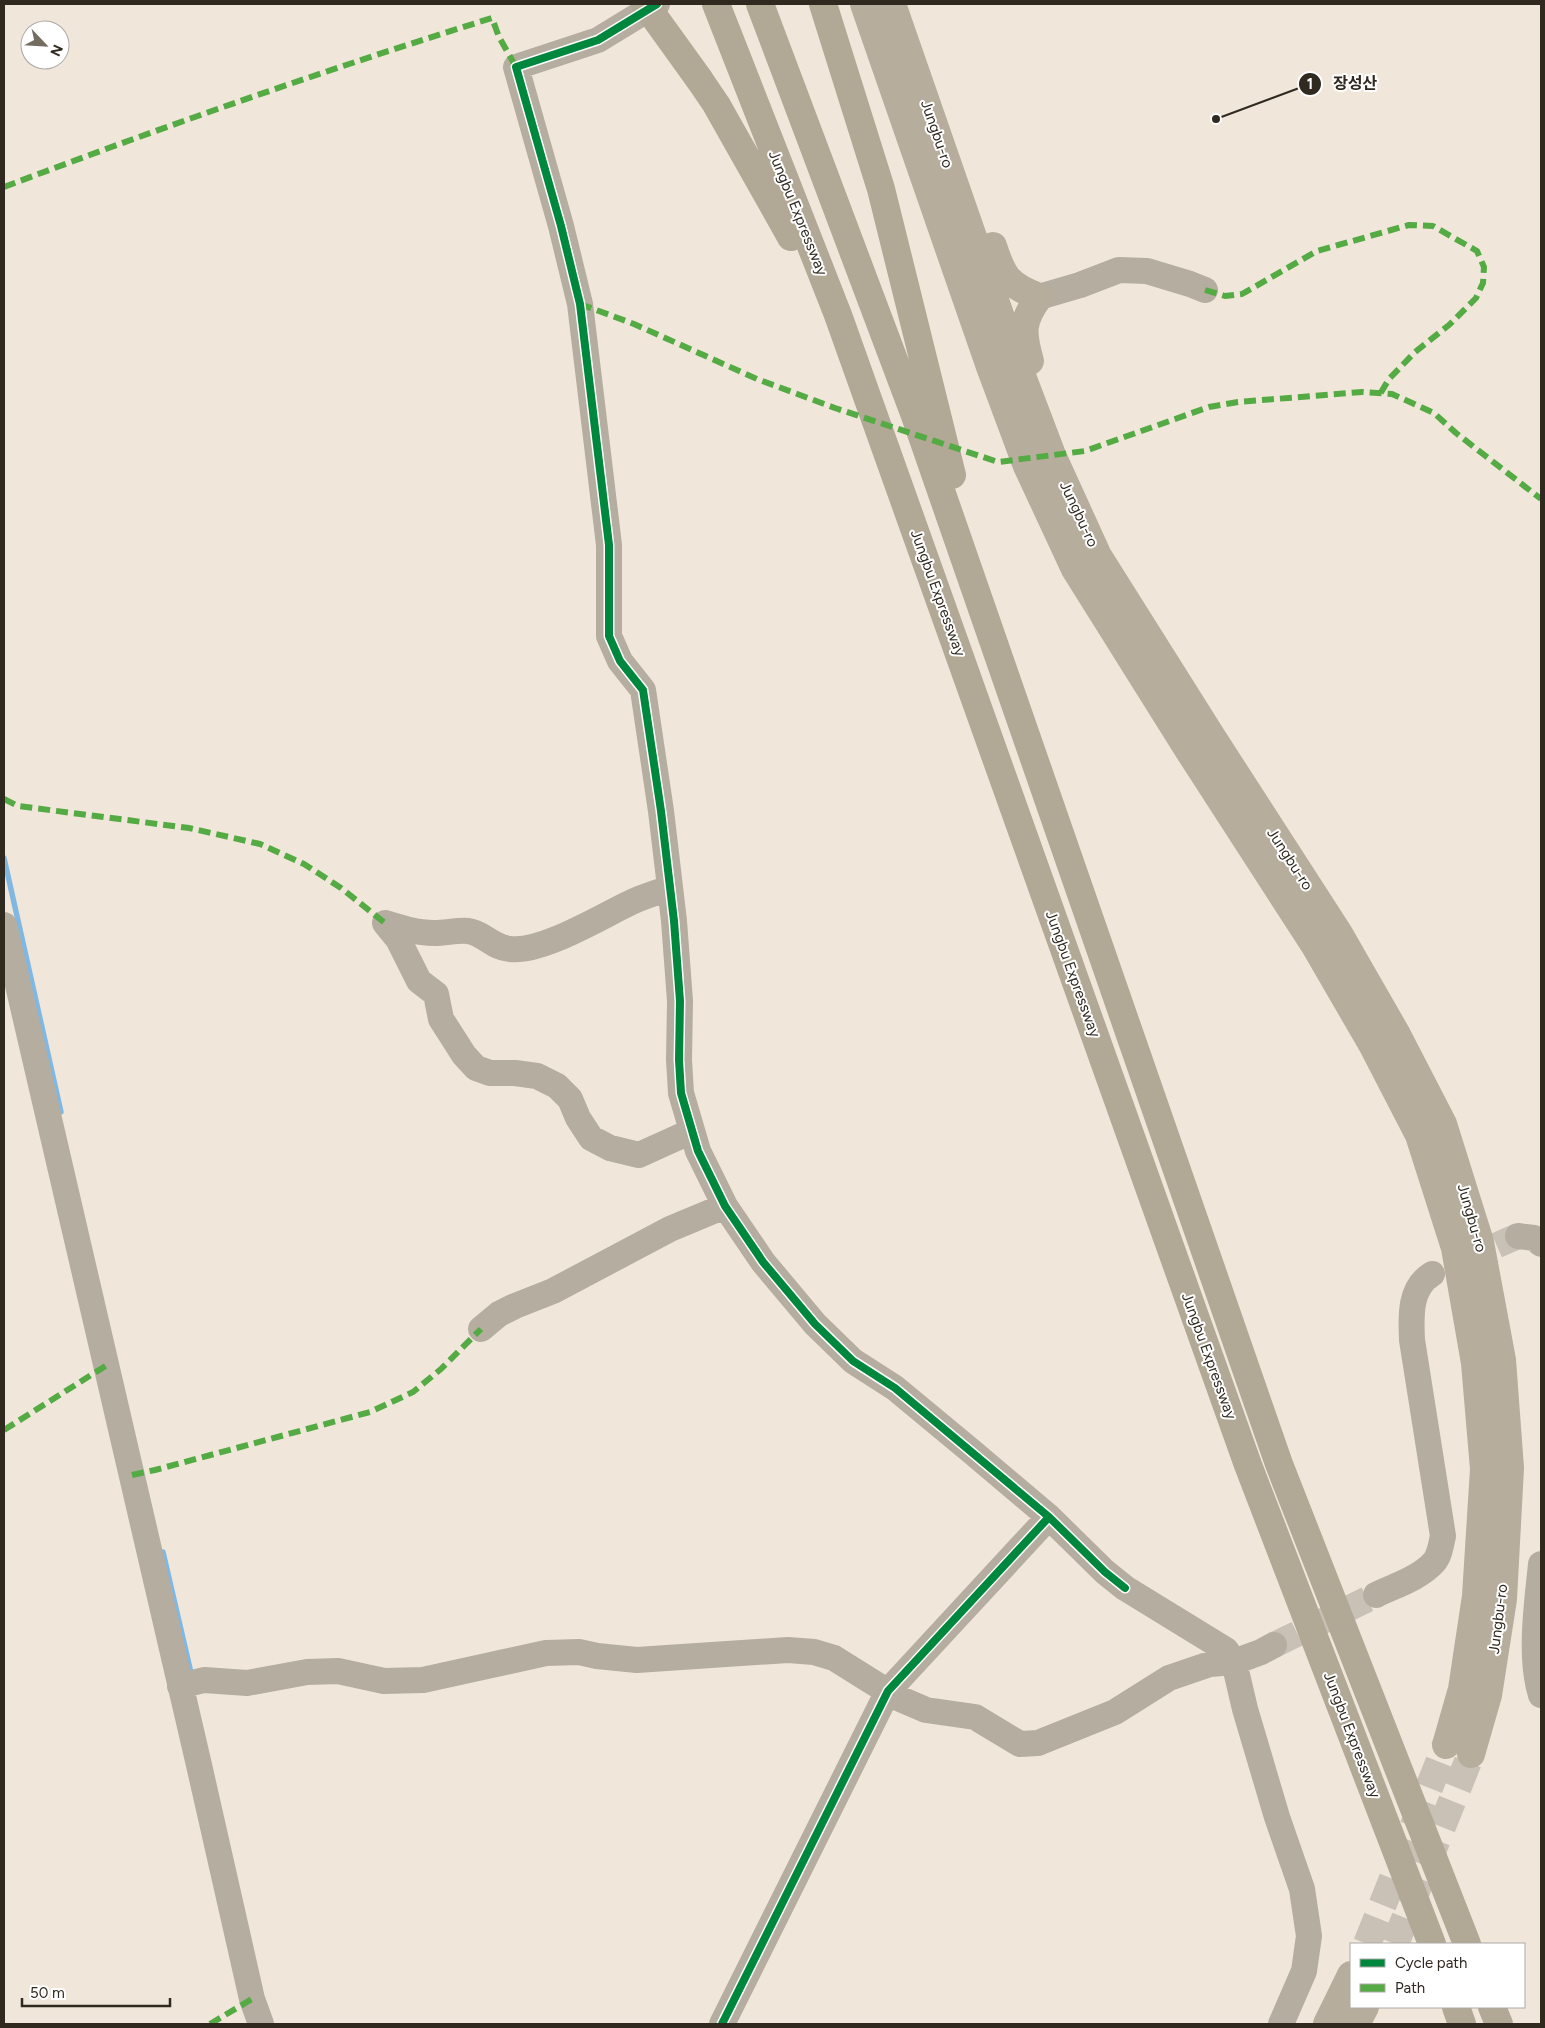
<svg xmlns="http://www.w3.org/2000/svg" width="1545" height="2028" font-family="Figtree,'Noto Sans KR',sans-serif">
<rect width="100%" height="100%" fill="#f0e7da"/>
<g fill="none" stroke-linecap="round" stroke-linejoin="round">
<path stroke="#81b8e2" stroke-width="5.5" d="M4 858 61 1112
M163 1552 192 1677"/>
<path stroke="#c9c1b5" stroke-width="26" stroke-dasharray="26 13" stroke-linecap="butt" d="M1461 1261 1518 1236
M1274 1645 1376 1595"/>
<path stroke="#c9c1b5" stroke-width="28" stroke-dasharray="28 14" stroke-linecap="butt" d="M1367 1944 1446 1745
M1395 1944 1471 1754"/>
<path stroke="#b5ada0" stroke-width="26" d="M657 4 598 40 516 67 561 226 580 304 609 545V636L620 661 643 690 661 811 674 921 680 1001 679 1060 681 1093 698 1151 725 1206 763 1262 815 1324 853 1361 895 1388 971 1451 1049 1517 1105 1572 1125 1588 1226 1650 1234 1662 1245 1709 1277 1817 1302 1889 1309 1936 1304 1971 1281 2024
M1039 297 1080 285 1119 270 1147 271 1190 284 1205 290
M385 923 398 939 419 981 436 994 441 1019 464 1055 476 1068 490 1073H515L537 1076 557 1086 570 1099 578 1118 591 1138 610 1148 639 1155 692 1131
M385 923C401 928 417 933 434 933 446 933 457 930 468 931 484 933 491 947 510 949 543 953 603 915 634 901 645 896 658 892 670 888
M4 925 199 1765 252 1999 261 2024
M1518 1236 1534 1238 1541 1244
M481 1329 499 1314 515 1306 553 1291 670 1229 725 1206
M1541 1564C1537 1604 1529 1657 1541 1695
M1376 1595C1394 1586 1420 1578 1434 1562 1440 1555 1441 1544 1443 1536L1412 1340C1411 1317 1409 1288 1432 1274
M180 1686 204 1680 247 1683 307 1672 338 1671 384 1681 423 1680 546 1653 579 1652 597 1656 637 1660 788 1650 814 1652 834 1658 898 1698 926 1710 975 1717 1020 1744 1038 1743 1115 1712 1169 1678 1210 1664 1234 1662 1261 1652 1274 1645
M722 2024 888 1691 1049 1517"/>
<path stroke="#b6ad9c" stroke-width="28" d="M864 4 989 364 1027 466 1075 569 1189 751 1315 946 1373 1046 1419 1135 1455 1248 1475 1363 1484 1469 1476 1596 1462 1689 1446 1745
M892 4 1014 355 1052 455 1098 556 1212 737 1338 932 1396 1033 1443 1124 1480 1242 1502 1360 1510 1468 1503 1599 1488 1695 1471 1754
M993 246C1003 277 1008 285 1039 297 1021 321 1022 333 1030 361
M1327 2024 1351 1975
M1356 2024 1365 2007"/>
<path stroke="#b1a896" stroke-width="28" d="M716 4 838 315 1248 1465 1432 1944
M760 4 914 413 1279 1464 1467 1944
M823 4 881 189 952 475
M699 79 716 104 791 237
M1456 2007 1462 2024
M1492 2007 1499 2024"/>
<path stroke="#b1a896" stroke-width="28" d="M645 4 699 79"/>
<path stroke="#54ab43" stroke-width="6" stroke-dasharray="12 6" stroke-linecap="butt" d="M4 187C165 126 328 69 492 18L499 37 516 67
M1205 290 1225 296 1242 294 1317 251 1409 225 1433 226 1477 251 1484 267 1483 283 1476 298 1449 325 1415 352 1389 379 1380 394
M580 304 634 324 757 379 835 408 998 462 1085 451 1209 407 1238 402 1362 392 1392 394 1434 413 1456 433 1541 499
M4 799 18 806 189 828 260 844 304 864 341 888 385 923
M4 1430 107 1365
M132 1475 155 1470 370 1412 413 1392 441 1369 481 1329
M210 2024 252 1999"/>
<g stroke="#fff" stroke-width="11">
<path id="cycleway" d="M657 4 598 40 516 67 561 226 580 304 609 545V636L620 661 643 690 661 811 674 921 680 1001 679 1060 681 1093 698 1151 725 1206 763 1262 815 1324 853 1361 895 1388 1049 1517 1105 1572 1125 1588
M722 2024 888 1691 1049 1517"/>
</g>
<use href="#cycleway" stroke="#00873e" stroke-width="8"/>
</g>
<g text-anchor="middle" stroke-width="4" stroke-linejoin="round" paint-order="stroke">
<g font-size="15" fill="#2f2920" stroke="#fff">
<text transform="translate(937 134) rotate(71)" y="5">Jungbu-ro</text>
<text transform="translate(798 213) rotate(68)" y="5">Jungbu Expressway</text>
<text transform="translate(1079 514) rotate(65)" y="5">Jungbu-ro</text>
<text transform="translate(938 593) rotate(70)" y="5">Jungbu Expressway</text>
<text transform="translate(1290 859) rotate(57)" y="5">Jungbu-ro</text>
<text transform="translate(1073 974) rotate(70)" y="5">Jungbu Expressway</text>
<text transform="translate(1472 1218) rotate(74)" y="5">Jungbu-ro</text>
<text transform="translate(1209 1356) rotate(70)" y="5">Jungbu Expressway</text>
<text transform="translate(1498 1619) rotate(-83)" y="5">Jungbu-ro</text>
<text transform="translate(1352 1735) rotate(69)" y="5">Jungbu Expressway</text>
</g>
</g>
<path fill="none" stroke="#2f2920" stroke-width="2" d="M1216 119L1310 84"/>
<g fill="#2f2920" stroke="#fff" stroke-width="2">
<circle cx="1216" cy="119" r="5"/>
<circle cx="1310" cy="84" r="12"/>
</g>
<g font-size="15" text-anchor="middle" font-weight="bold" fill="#fff">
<text x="1310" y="89">1</text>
</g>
<g font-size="16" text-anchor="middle" font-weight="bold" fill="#2f2920" stroke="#fff" stroke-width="4" stroke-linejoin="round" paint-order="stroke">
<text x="1355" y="89">장성산</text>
</g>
<rect width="1545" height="2028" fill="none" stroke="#2f2920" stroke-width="10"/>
<rect x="1350" y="1943" width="175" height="65" fill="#ffffff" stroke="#aca9a6"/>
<rect x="1360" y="1959" width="25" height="8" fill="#00873e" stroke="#aca9a6"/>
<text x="1395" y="1968" font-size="15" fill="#2f2920">Cycle path</text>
<rect x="1360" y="1984" width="25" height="8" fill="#54ab43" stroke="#aca9a6"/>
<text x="1395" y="1993" font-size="15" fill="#2f2920">Path</text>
<g transform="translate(45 45) rotate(115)"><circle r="24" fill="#ffffff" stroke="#aca9a6"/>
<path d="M0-4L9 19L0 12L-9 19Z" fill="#736c61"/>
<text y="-8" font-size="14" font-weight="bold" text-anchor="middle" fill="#2f2920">N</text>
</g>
<path d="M22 1998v8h148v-8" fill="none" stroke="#2f2920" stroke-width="2.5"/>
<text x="30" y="1998" font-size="15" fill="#2f2920" stroke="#ffffff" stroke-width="4" paint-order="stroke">50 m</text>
</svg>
